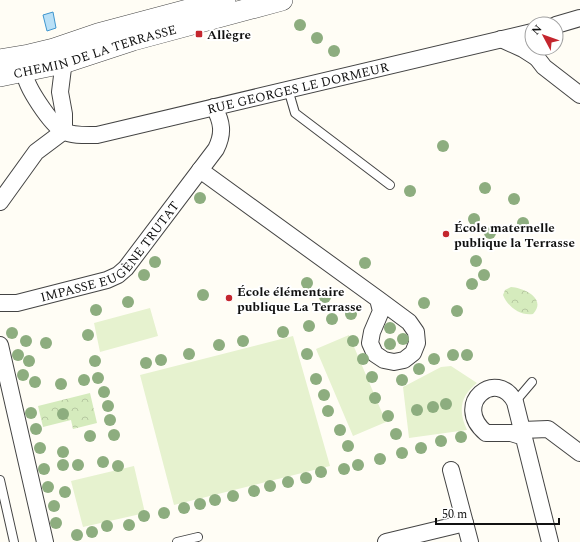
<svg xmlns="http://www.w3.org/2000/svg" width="580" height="542" font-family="Spectral,serif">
<defs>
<pattern id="park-crowns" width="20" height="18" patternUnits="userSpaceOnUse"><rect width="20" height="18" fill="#d5ebbd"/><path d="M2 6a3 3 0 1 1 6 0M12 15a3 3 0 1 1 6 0" fill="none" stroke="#b6c8a1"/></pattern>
</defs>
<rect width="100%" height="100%" fill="#fffdf5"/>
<path fill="url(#park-crowns)" d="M511 287C525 288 547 299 533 314 520 316 508 307 503 295L505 290Z
M90 393 97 423 73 429 71 420 43 427 38 406Z"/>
<path fill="#e6f2cf" d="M150 308 158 336 100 352 94 323Z
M349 335 386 422 353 436 316 349Z
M293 336 330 466 174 505 140 375Z
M451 366 477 383C460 396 458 411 467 430L409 438 403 387 441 367Z
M134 466 145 513 83 527 71 481Z"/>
<path fill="#b9e0f7" stroke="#3f96cf" d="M53 12 56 28 47 31 43 15Z"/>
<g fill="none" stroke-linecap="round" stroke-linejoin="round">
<g stroke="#444" stroke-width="10">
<path id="service" d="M288 89 295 113 390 185
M515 402 532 382
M0 480 14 542
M177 542 198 537"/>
</g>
<g stroke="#444" stroke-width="18">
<g id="minor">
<path d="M556 25 580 18"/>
<path d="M501 39 523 49 537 58"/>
<path d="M537 48V58L544 67 580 95"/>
<path d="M57 53 63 63V68L60 92 64 114V131"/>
<path id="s1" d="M28 61C27 64 24 69 25 73 25 86 51 124 63 131 72 136 87 135 97 135L532 32"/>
<path d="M200 170 378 299 409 322 416 332 417 343 413 353 404 360 394 362 384 360 375 354 370 343 372 332 381 311 378 299"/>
<path d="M0 202 36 152 64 131"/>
<path id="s2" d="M1 303H17L107 280 118 275 126 268 216 149C224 133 222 122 214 107"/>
<path d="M0 345 45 542"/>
<path d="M522 430 548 429 580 453"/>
<path d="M524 437 511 433H486C451 404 497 367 515 402L550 542"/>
<path d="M451 470 470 542"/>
<path d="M386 542 465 523"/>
</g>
</g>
<g stroke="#444" stroke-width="22">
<g id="tertiary">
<path d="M0 60 29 55 54 49 98 34 225 0"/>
<path id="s3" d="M0 76 63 63 133 40 282 0"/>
</g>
</g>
<use href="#service" stroke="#fff" stroke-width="8"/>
<use href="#minor" stroke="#fff" stroke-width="16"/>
<use href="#tertiary" stroke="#fff" stroke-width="21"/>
</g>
<g fill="#8dad7f">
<circle cx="300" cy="25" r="6"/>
<circle cx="317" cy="38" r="6"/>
<circle cx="334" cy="51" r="6"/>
<circle cx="443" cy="146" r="6"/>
<circle cx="485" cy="188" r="6"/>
<circle cx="410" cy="191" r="6"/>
<circle cx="200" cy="198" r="6"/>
<circle cx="514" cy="199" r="6"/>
<circle cx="474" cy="219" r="6"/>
<circle cx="523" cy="223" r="6"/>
<circle cx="490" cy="233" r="6"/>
<circle cx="476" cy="261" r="6"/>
<circle cx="155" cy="262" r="6"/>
<circle cx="365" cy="263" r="6"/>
<circle cx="144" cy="275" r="6"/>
<circle cx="484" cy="275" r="6"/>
<circle cx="307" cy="283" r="6"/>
<circle cx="472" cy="284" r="6"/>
<circle cx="203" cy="295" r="6"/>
<circle cx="325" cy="297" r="6"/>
<circle cx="128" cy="302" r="6"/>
<circle cx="424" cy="303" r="6"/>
<circle cx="96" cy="310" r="6"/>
<circle cx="457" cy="311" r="6"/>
<circle cx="351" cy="314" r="6"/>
<circle cx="332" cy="319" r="6"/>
<circle cx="309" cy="326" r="6"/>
<circle cx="390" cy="328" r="6"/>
<circle cx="283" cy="332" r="6"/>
<circle cx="12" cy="333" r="6"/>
<circle cx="88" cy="335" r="6"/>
<circle cx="403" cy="339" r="6"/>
<circle cx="26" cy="341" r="6"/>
<circle cx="243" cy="341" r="6"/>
<circle cx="353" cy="341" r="6"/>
<circle cx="46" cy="343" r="6"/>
<circle cx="390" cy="344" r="6"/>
<circle cx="219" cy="345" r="6"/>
<circle cx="189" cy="354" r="6"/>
<circle cx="307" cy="354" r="6"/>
<circle cx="18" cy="355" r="6"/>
<circle cx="453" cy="355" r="6"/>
<circle cx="467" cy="355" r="6"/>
<circle cx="363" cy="359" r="6"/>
<circle cx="434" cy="359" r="6"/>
<circle cx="161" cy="360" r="6"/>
<circle cx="29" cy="361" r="6"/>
<circle cx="95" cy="361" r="6"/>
<circle cx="146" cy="363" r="6"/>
<circle cx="419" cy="369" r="6"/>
<circle cx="23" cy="375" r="6"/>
<circle cx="372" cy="377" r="6"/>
<circle cx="98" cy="378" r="6"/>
<circle cx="316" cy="379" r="6"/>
<circle cx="84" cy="380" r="6"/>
<circle cx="402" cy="380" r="6"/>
<circle cx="35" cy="382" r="6"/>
<circle cx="61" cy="384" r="6"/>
<circle cx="104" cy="392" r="6"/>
<circle cx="324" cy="395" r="6"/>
<circle cx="375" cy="398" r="6"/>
<circle cx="446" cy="404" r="6"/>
<circle cx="108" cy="406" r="6"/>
<circle cx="433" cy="407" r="6"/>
<circle cx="417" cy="410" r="6"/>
<circle cx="328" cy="411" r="6"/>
<circle cx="31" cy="413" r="6"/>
<circle cx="63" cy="414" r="6"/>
<circle cx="388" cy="416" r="6"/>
<circle cx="110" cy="420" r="6"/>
<circle cx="36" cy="429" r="6"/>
<circle cx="340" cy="430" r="6"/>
<circle cx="396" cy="434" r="6"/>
<circle cx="114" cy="435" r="6"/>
<circle cx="90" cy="436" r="6"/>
<circle cx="461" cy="437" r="6"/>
<circle cx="441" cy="441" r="6"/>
<circle cx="348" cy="446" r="6"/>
<circle cx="40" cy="448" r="6"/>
<circle cx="421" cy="448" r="6"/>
<circle cx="63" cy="452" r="6"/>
<circle cx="402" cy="453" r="6"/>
<circle cx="380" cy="459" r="6"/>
<circle cx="103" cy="462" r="6"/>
<circle cx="63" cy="465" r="6"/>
<circle cx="78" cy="465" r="6"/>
<circle cx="358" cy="465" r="6"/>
<circle cx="118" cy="466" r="6"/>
<circle cx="44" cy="469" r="6"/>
<circle cx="344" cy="469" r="6"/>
<circle cx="321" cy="472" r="6"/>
<circle cx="306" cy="478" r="6"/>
<circle cx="288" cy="482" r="6"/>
<circle cx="270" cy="486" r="6"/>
<circle cx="48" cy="487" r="6"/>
<circle cx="254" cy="491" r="6"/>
<circle cx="65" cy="492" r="6"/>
<circle cx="233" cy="496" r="6"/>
<circle cx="215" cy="500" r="6"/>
<circle cx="200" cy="504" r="6"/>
<circle cx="54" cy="506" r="6"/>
<circle cx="184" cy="508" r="6"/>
<circle cx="164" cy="513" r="6"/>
<circle cx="144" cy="516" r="6"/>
<circle cx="56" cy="523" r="6"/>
<circle cx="129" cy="525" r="6"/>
<circle cx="107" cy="526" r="6"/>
<circle cx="92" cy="532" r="6"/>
<circle cx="77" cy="535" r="6"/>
</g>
<g fill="#c4262e" stroke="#fff" stroke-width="1.5">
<rect x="195" y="30" width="8" height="8" rx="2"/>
<circle cx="446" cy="234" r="4"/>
<circle cx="229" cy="298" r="4"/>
</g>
<g text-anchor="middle" stroke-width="4" stroke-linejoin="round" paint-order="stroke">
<g font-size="13" font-weight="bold" fill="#111" stroke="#fff" text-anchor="start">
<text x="207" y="39">Allègre</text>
<text x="454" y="232">École maternelle<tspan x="454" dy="15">publique la Terrasse</tspan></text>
<text x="237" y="296">École élémentaire<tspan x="237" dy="15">publique La Terrasse</tspan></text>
</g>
<g font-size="13" fill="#111" stroke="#fff">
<text dy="5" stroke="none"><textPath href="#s3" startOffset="98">CHEMIN DE LA TERRASSE</textPath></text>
<text dy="5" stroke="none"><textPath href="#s1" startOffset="324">RUE GEORGES LE DORMEUR</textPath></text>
<text dy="5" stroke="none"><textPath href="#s2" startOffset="127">IMPASSE EUGÈNE TRUTAT</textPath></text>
</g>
</g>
<g transform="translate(544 36) rotate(311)"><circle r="19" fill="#ffffff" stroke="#a0a0a0"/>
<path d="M0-3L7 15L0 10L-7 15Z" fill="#c4262e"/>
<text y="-6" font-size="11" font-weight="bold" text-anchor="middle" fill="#111111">N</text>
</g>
<path d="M436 518v6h123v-6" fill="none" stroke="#111111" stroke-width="2"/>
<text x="442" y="518" font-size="12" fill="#111111" stroke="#ffffff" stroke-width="3" paint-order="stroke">50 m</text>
</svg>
